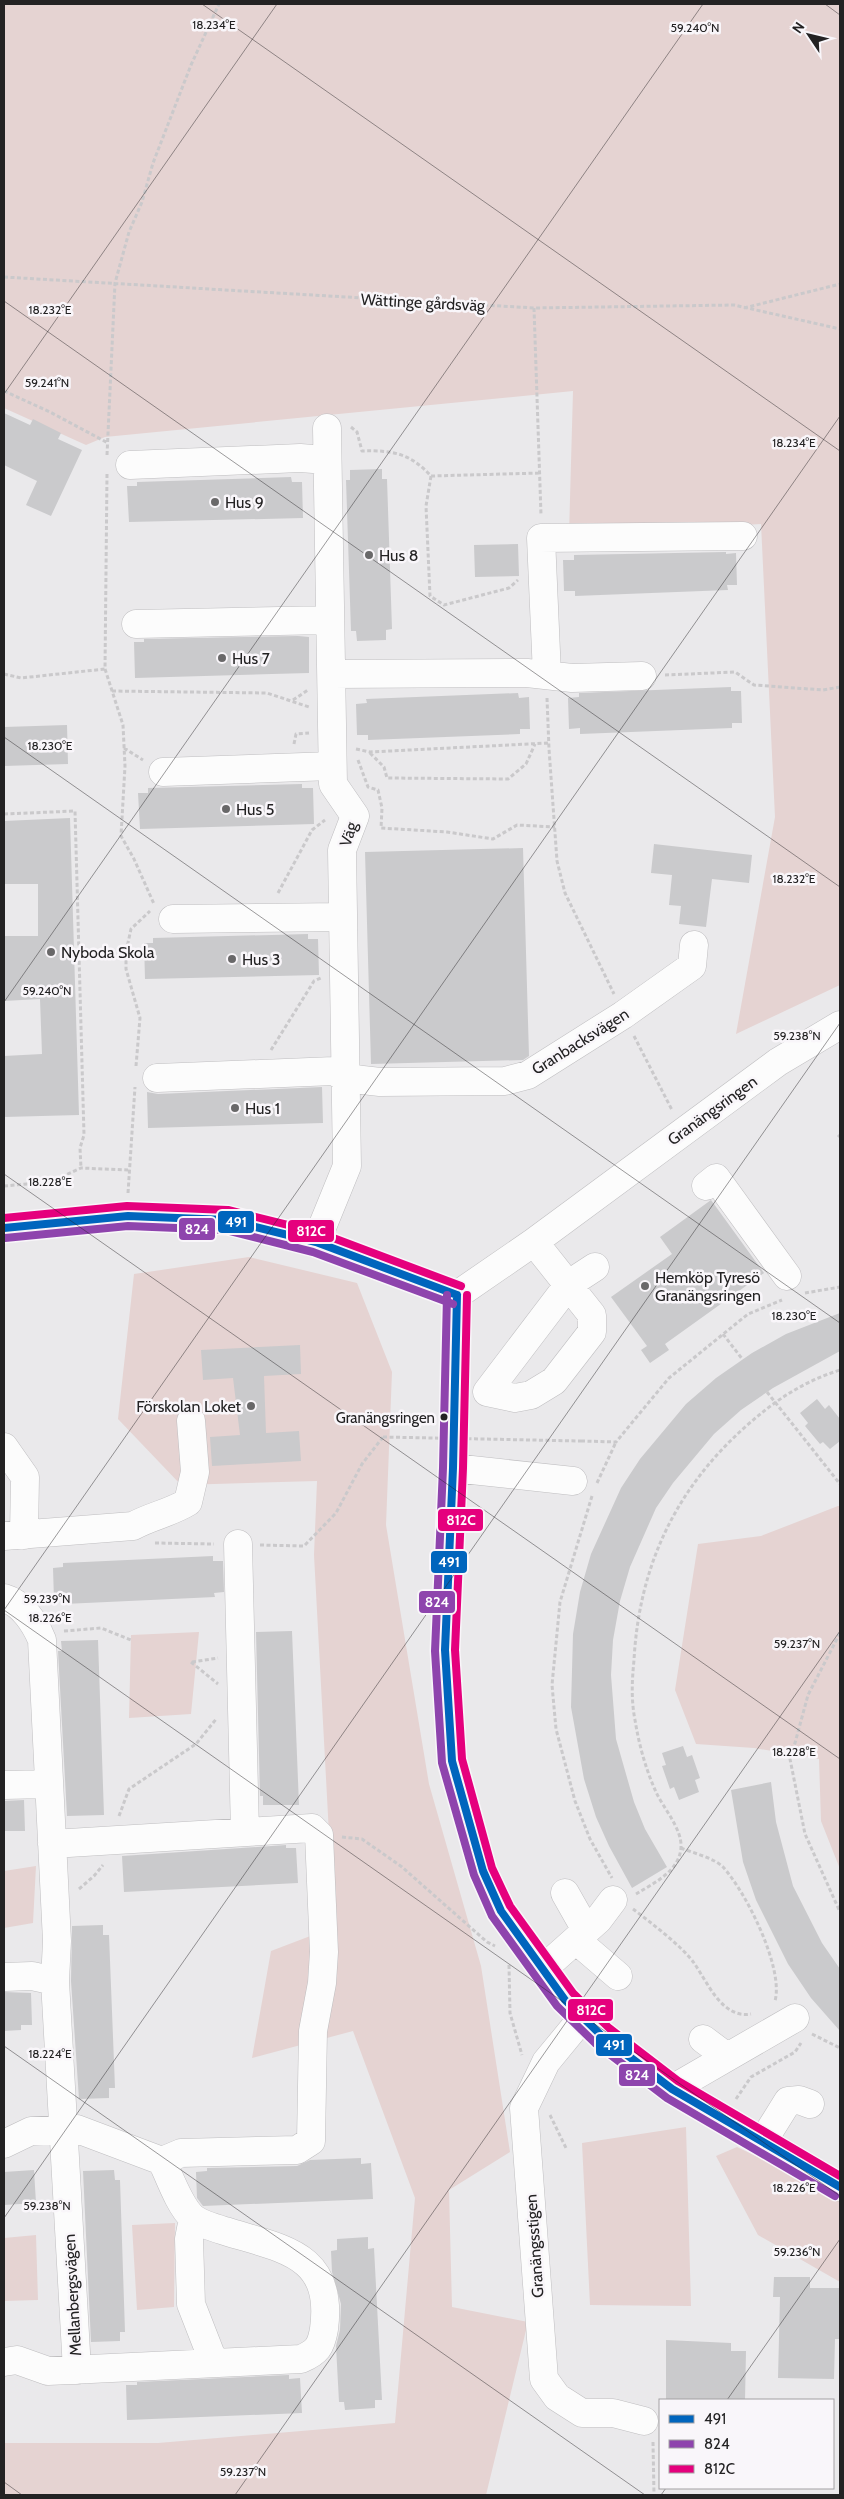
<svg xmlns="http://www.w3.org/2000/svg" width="844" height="2499" font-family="Cabin,sans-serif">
<rect width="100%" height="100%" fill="#eae9eb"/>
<path fill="#e5d3d2" d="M4 4H840V985L736 1034 775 817 761 524 569 535 573 391 105 437 86 445 4 408Z
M249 1257 357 1283 392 1372 386 1525 429 1784 481 1966 510 2152 449 2190 452 2307 528 2322 486 2495H4V2443H158L395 2423 415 2198 353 2031 252 2058 271 1951 334 1927 314 1555 317 1481 181 1485 118 1419 134 1274Z
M838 1506H840V1869L821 1821 819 1759 754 1748 696 1744 675 1690 698 1544 761 1536Z
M199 1632 191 1714 129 1718 131 1635Z
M36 1866 33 1923 4 1928V1871Z
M686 2127 691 2306 590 2305 582 2143Z
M737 2147 840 2197V2282L758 2235 716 2156Z
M175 2223 174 2307 137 2310 132 2225Z
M36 2235 38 2300 4 2301V2238Z"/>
<path fill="#cacacc" d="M4 413 30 425 33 419 61 433 58 439 82 450 51 516 26 505 37 481 4 465Z
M382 469V479H387L392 629 386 630V640L357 641 356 631H351L346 480H350V470Z
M291 477 292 482H302L303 518 129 522 127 486H137V482Z
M518 544 519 576 475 577 474 545Z
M726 552V554L736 553 737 585H727L728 590 575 596V591H564L563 560H574V555Z
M298 636 309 637V673L135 678 134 642H144V639Z
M731 687V691H741L742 723H732V728L580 734V728L569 729 568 698 579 697V693Z
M518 693 519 698 529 697 530 729H520V734L368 740V735H357L356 704 367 703 366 699Z
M67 725 68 764 4 766V727Z
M302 784V788H313L314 824 140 829 138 793H148V788Z
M70 818 79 1115 4 1117V1056L42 1054 40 999 4 1001V936H38V884H4V821Z
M654 844 752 855 749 883 712 879 706 927 679 924 681 906 669 905 672 875 651 873Z
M523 848 529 1056 523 1060 371 1064 365 852Z
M308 934V939H318L319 975 145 979 144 943H153V938Z
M322 1087 323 1123 148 1128 147 1092 158 1094Z
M711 1200 764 1273 665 1344 669 1350 650 1363 641 1350 647 1346 611 1297 672 1254 660 1237Z
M840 1313V1351L773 1388 741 1410 714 1434 673 1483 656 1508 630 1567 620 1601 613 1640 611 1675 616 1739 634 1802 645 1829 667 1867 632 1888 609 1846 596 1817 584 1779 571 1707 573 1634 580 1592 591 1554 621 1488 640 1459 686 1404 716 1378 752 1353 786 1334Z
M300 1345 301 1374 264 1376 266 1433 299 1431 301 1461 212 1466 210 1437 240 1435 233 1378 203 1380 201 1350Z
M817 1399 825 1409 829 1405 840 1419V1441L830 1449 823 1442 820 1444 805 1426 808 1423 800 1413Z
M213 1556V1561H223L224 1592 214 1593 215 1597 64 1604V1599L54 1600 53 1568 63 1567V1563Z
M292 1631 299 1805H263V1796H260L256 1632Z
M98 1640 104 1815 67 1816 58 1651H62L61 1641Z
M683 1746 687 1757 692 1755 700 1778 695 1780 699 1792 679 1800 674 1787 670 1789 662 1766 666 1765 662 1753Z
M771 1782 776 1822 793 1886 822 1943 840 1969V2031L811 1998 788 1964 756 1900 743 1862 731 1790Z
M24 1800 25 1831H4V1801Z
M286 1845V1848H296L298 1883 124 1892 122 1856Z
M103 1925V1935H109L115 2088H109V2098L79 2099 71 1981 72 1926Z
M4 1992 31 1993 32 2025H21V2030L4 2031Z
M361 2158V2164L371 2163 373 2199 203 2206 197 2198 196 2172 207 2171V2168L297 2166 310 2160Z
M34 2170 36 2203 4 2205V2172Z
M114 2170 115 2180H120L125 2332H120V2341L91 2342 83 2171Z
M368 2237V2249L374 2248 382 2400H375V2408L345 2410 344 2402H339L336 2346 340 2330 341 2304 332 2272 331 2251 337 2250V2239Z
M774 2277H810V2288H840V2339H835L834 2379 778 2378 780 2297H773Z
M666 2340 731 2343V2351H746L745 2400H666Z
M289 2375V2379L300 2378 302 2413 127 2420 126 2385H137V2382Z"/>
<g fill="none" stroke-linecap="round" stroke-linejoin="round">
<g stroke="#bfbec0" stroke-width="29">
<path id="minor" d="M130 465 300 458 327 460
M136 624 329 620
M332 674 527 673 572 678 642 676
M547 675 541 538 743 536
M163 772 332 766
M173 919 342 917
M157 1078 334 1071 345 1078 380 1082 505 1081 528 1075 623 1015 692 966 694 945
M706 1186 716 1178 787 1276
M4 1228 128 1216 227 1220 316 1242 457 1295
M316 1242 347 1166 342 850 355 816 333 784 327 428
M534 1242 592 1315V1332L554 1381 531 1395 515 1398 487 1392 569 1284 595 1267
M457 1295 453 1468 445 1650 452 1761 483 1871 501 1911 565 2000 602 2036 672 2089 840 2187
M457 1295 534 1242 778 1062 840 1025
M4 1447 25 1477 24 1535
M453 1468 573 1481
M4 1536 133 1526C151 1516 170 1513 188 1502L195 1472 191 1421
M238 1544 245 1832
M4 1598C22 1603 35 1623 42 1640L57 1941 55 1981 77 2370
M4 1785 49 1784
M52 1844 312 1828 319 1835 324 1952 322 1983 313 2031 311 2141 297 2150 181 2153 162 2161
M565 1893 586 1930
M576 1940 618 1976
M543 1969 598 1920 613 1900
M4 1977 32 1976 55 1981
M583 2017 546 2062 524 2108 544 2379 557 2397 582 2413H613L644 2421
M703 2039 727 2057
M672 2089 795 2018
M763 2141 788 2101 799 2100 810 2104
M4 2144 31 2131 77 2129 162 2161C169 2176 180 2207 193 2218 201 2224 215 2228 225 2231 282 2249 334 2253 324 2329 321 2347 317 2352 301 2359L48 2371 17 2360 4 2362
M193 2218 189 2239 191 2304 214 2363"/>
</g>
<path stroke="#cac9cb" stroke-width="3" stroke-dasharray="4 2.5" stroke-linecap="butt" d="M4 277 534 308 734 305 840 329
M534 308 541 515
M744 308 840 284
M4 391 50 412 108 443
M351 427 357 432 362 451C392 450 410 453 431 476L540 473
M107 455 115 283 129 232 142 202 153 163 191 65 219 4
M107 474 105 669 123 725 125 766 121 836 134 859 154 904
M431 476 426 506 430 596 444 605 509 588 518 580
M4 674 21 678 105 669
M665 675 735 672 754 685 823 690 840 687
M112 691 267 693 309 707
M547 698 549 749 557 861 565 893 614 994
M293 700 308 690
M294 744 296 734 309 733
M124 748 143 760
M356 749 370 752 548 743
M370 753 384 767 387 778 508 779 526 764 535 744
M358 760 368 787 378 790 382 808 381 828 447 832 493 839 517 825 555 827
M4 814 75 811 84 1135 80 1148 81 1168
M278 893 312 830 325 820
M634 1036 672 1110
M271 1050 314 981 321 978
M136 1066 140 1018 126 969V952L131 929 150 911
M838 1137 840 1135
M4 1186 50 1182 81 1168 128 1170
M128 1193 135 1087
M805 1293 840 1287
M723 1334 743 1360
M767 1392 840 1484
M581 1441 616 1442 669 1378 748 1314 782 1300
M597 1483 616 1442
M592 1496 560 1602 552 1685 556 1729 575 1801 590 1839 612 1878
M155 1543 214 1544
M260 1545 304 1546 336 1513 362 1464 383 1437
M64 1631 101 1628 131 1640
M840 1633 808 1695 795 1743 789 1754 805 1834 840 1912
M191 1662 218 1684
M192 1662 218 1658
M119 1816 129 1789 196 1744 217 1718
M342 1837 362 1839 402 1867 487 1942 495 1946
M681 1848C693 1853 714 1858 723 1867 746 1892 784 1968 775 2001
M79 1889 94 1876 103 1865
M636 1894C654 1883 680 1871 681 1847 682 1829 664 1809 656 1792 646 1770 639 1745 635 1720 631 1700 632 1680 634 1660 639 1567 675 1490 744 1428 774 1401 802 1382 840 1370
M633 1909C650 1922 683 1947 694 1963 708 1983 722 2019 751 2014
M509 1965 510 2013 522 2055
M812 2034 840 2048
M736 2099 751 2077 795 2052 801 2043
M550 2115 567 2150
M653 2442 654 2495"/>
<use href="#minor" stroke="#fcfcfc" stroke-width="28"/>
<path stroke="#cac9cb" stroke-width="3" stroke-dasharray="4 2.5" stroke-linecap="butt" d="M383 1437 581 1441"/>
<g stroke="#f9f6fa" stroke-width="11">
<path id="bus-1" d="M4 1228 128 1216 227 1220 316 1242 457 1295
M457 1295 453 1468 445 1650 452 1761 483 1871 501 1911 565 2000 602 2036 672 2089 840 2187"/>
</g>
<g stroke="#f9f6fa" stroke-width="11">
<path id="bus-2" d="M5 1238 128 1226 226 1230 313 1252 453 1304
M447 1295 443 1468 435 1651 442 1763 474 1875 492 1916 557 2006 595 2043 667 2098 835 2196"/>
</g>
<g stroke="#f9f6fa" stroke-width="11">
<path id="bus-3" d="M4 1218 127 1206 228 1210 320 1233 461 1286
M467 1295 463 1468 455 1650 462 1759 492 1868 510 1906 573 1993 609 2028 678 2081 840 2176"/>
</g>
<use href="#bus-1" stroke="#0065bd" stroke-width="8"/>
<use href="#bus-2" stroke="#8e44ad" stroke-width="8"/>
<use href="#bus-3" stroke="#e5007d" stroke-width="8"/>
</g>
<path fill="none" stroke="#232223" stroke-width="1" stroke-opacity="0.45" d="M202 4 840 451M825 4 840 15M4 301 840 887M4 394 277 4M4 737 840 1323M4 1002 703 4M4 1174 840 1759M4 1610 840 2196M4 1610 840 416M4 2046 645 2495M4 2218 840 1023M727 2400 840 2239M4 2482 22 2495M235 2495 840 1631M661 2495 666 2488"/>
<g fill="#696869" stroke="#f9f6fa" stroke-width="2">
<circle cx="215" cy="502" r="5"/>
<circle cx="369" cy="555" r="5"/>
<circle cx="222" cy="658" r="5"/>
<circle cx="226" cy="809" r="5"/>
<circle cx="51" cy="952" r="5"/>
<circle cx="232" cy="959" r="5"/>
<circle cx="235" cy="1108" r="5"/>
<circle cx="645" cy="1286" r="5"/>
<circle cx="251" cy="1406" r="5"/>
</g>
<circle fill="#232223" stroke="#f9f6fa" stroke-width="2" cx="444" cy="1417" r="4.5"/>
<g text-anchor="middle" stroke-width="5" stroke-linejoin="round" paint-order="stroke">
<g font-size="15" fill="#232223" stroke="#f9f6fa" text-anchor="end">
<text x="435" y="1423">Granängsringen</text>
</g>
<g font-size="16" fill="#232223" stroke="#f9f6fa">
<text transform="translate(423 302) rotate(3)" y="6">Wättinge gårdsväg</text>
<text transform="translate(348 834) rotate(-73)" y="6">Väg</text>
<text transform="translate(580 1041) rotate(-32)" y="6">Granbacksvägen</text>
<text transform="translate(712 1110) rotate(-36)" y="6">Granängsringen</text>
<text transform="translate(534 2246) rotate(-94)" y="6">Granängsstigen</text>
<text transform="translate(72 2295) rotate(-93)" y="6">Mellanbergsvägen</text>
</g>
<g font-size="16" fill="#232223" stroke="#f9f6fa" text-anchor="start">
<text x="225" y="508">Hus 9</text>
<text x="379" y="561">Hus 8</text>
<text x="232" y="664">Hus 7</text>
<text x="236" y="815">Hus 5</text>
<text x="61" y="958">Nyboda Skola</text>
<text x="242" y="965">Hus 3</text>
<text x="245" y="1114">Hus 1</text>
<text x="655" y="1283">Hemköp Tyresö<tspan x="655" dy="18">Granängsringen</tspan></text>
<text x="241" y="1412" text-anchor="end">Förskolan Loket</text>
</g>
</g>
<g font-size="12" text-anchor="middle" fill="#232223" stroke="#f9f6fa" stroke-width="5" stroke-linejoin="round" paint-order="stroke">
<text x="214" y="29">18.234°E</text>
<text x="695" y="32">59.240°N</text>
<text x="50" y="314">18.232°E</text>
<text x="47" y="387">59.241°N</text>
<text x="794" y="447">18.234°E</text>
<text x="50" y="750">18.230°E</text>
<text x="794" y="883">18.232°E</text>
<text x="47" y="995">59.240°N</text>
<text x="797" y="1040">59.238°N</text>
<text x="50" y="1186">18.228°E</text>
<text x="794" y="1320">18.230°E</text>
<text x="47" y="1603">59.239°N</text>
<text x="50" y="1622">18.226°E</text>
<text x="797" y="1648">59.237°N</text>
<text x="794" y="1756">18.228°E</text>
<text x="50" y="2058">18.224°E</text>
<text x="794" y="2192">18.226°E</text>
<text x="47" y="2210">59.238°N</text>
<text x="797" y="2256">59.236°N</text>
<text x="243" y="2476">59.237°N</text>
</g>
<g stroke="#f9f6fa" stroke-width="2">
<rect x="217" y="1210" width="38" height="24" rx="5" fill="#0065bd"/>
<rect x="178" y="1217" width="38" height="24" rx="5" fill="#8e44ad"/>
<rect x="287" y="1219" width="48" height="24" rx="5" fill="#e5007d"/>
<rect x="437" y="1508" width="47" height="24" rx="5" fill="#e5007d"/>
<rect x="430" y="1550" width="38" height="24" rx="5" fill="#0065bd"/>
<rect x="418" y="1590" width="38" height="24" rx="5" fill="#8e44ad"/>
<rect x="567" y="1998" width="47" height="24" rx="5" fill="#e5007d"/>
<rect x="595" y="2033" width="38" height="24" rx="5" fill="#0065bd"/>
<rect x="618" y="2063" width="38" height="24" rx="5" fill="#8e44ad"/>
</g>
<g font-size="14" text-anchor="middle" font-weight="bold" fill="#fff">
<text x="236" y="1227">491</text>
<text x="197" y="1234">824</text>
<text x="311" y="1236">812C</text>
<text x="461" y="1525">812C</text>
<text x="449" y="1567">491</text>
<text x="437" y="1607">824</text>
<text x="591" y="2015">812C</text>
<text x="614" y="2050">491</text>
<text x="637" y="2080">824</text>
</g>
<rect width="844" height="2499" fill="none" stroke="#232223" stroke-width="10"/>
<rect x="659" y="2399" width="175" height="90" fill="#f9f6fa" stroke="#a3a1a4"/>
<rect x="669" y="2415" width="25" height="8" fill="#0065bd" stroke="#a3a1a4"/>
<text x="704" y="2424" font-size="15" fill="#232223">491</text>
<rect x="669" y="2440" width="25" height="8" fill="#8e44ad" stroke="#a3a1a4"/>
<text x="704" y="2449" font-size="15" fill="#232223">824</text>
<rect x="669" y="2465" width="25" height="8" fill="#e5007d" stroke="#a3a1a4"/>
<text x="704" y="2474" font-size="15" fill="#232223">812C</text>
<g transform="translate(809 35) rotate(305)" stroke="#f9f6fa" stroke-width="4" paint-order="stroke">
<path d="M0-4L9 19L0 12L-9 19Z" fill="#232223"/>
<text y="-8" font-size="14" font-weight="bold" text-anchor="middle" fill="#232223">N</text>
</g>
</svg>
